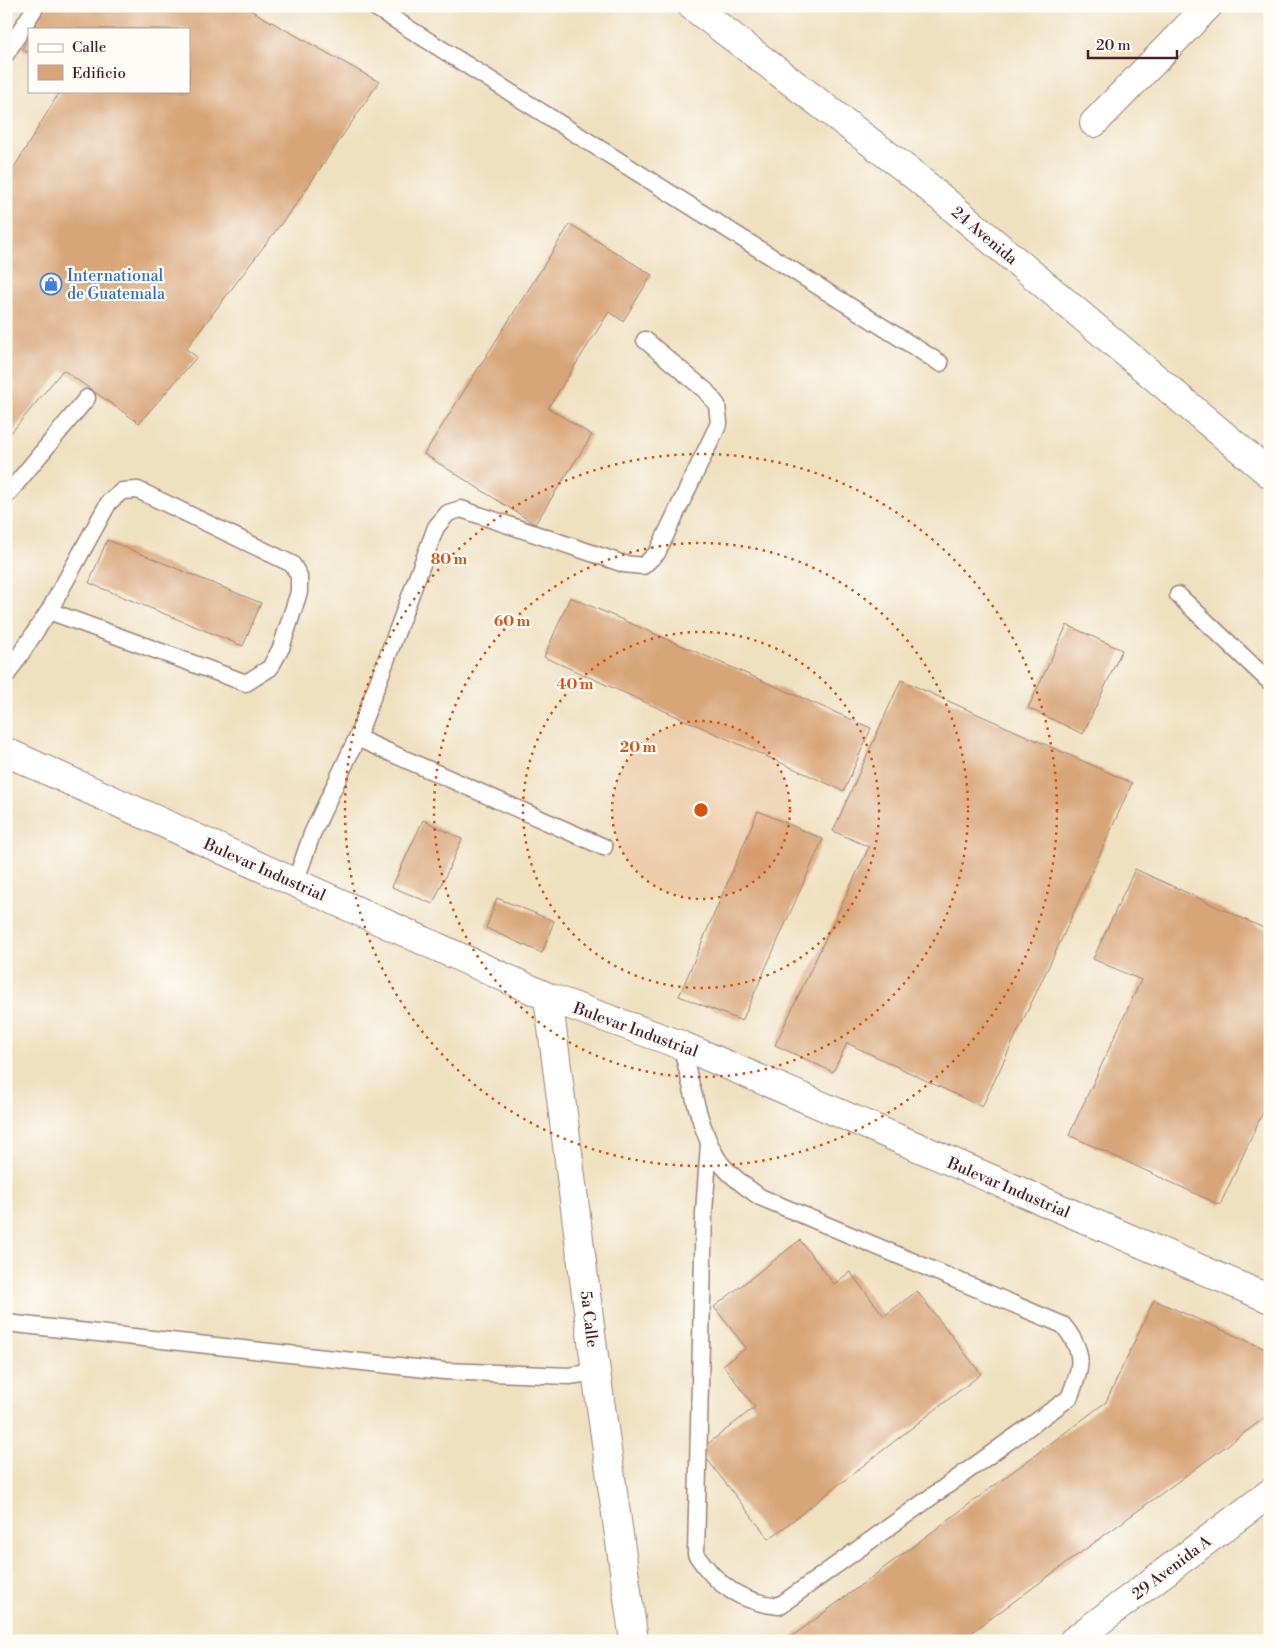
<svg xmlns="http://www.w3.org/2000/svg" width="1276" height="1647" font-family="'Libre Bodoni',serif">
<rect width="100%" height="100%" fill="#fdfcf7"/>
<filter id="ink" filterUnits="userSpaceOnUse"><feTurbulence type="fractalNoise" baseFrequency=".02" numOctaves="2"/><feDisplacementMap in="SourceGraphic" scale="10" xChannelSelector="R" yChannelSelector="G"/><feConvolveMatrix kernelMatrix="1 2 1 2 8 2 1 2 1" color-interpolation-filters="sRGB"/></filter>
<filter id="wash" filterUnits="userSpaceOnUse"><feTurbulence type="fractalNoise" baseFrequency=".0096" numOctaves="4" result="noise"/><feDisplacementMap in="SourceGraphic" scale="20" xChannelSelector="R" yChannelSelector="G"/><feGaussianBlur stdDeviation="1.12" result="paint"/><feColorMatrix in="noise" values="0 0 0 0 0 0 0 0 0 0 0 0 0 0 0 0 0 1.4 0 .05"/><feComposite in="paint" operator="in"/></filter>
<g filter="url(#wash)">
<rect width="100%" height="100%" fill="#efe0c0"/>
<g id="blocks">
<path fill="#d8a578" d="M46 6H243L379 82 296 204 186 349 197 357 139 423 63 370 6 439V181L60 91H189V29H33Z
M29 37V53L22 49Z
M570 224 652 275 623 321 609 312 548 408 592 435 535 524 424 454Z
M107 540 261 603 243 646 89 583Z
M570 597 871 728 844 791 544 657Z
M1067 625 1122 650 1083 734 1028 708Z
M901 680 1132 783 1064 934 982 1107 847 1043 833 1072 775 1045 869 847 833 831Z
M758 811 823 839 742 1021 679 996Z
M423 820 462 839 433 904 392 887Z
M1135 869 1270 931V1097L1220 1205 1069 1135 1141 980 1093 959Z
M497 898 554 921 542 953 486 928Z
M800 1240 834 1284 850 1272 884 1316 917 1291 981 1374 769 1539 700 1450 755 1407 723 1365 746 1348 714 1307Z
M1154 1300 1270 1351V1414L960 1641H786L1106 1402Z"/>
</g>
</g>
<g filter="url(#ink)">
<use href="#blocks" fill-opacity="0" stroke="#9c8076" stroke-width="1"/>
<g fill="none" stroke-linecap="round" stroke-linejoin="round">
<g stroke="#9c8076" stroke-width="19">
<path id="service" d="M373 6 940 363
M6 54 36 6
M6 496 87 398
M1178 595 1270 682
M6 676 49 611 109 502 122 491 138 490 292 564 299 576V592L281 648 270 668 246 683 49 611
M357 738 604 847
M295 883 312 834 357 738 436 527 448 513 461 509 624 564 643 566 657 553 719 423 717 405 706 391 645 340
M681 1045C690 1078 701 1139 722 1165 733 1178 746 1187 760 1197L1063 1325C1086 1353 1082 1367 1069 1398L779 1606C741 1602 717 1586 696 1554L704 1212 709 1144
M6 1323 444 1371 569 1376 596 1372"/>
</g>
<g stroke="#9c8076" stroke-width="30">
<path id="minor" d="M692 6 915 176 1270 474
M1094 123 1208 6
M6 752 548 997 681 1045 1270 1299
M548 997 596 1372 634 1641
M1073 1641 1270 1493"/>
</g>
<use href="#service" stroke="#fff" stroke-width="16"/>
<use href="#minor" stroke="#fff" stroke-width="28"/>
</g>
</g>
<circle cx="701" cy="810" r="89" fill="#d8530f" fill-opacity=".12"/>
<g fill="none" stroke="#d8530f" stroke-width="2.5" stroke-dasharray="2.5 5">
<circle cx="701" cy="810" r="89"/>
<circle cx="701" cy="810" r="178"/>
<circle cx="701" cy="810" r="267"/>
<circle cx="701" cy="810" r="356"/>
</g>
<defs>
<g id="shop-ring" transform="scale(1.125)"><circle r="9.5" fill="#fdfcf7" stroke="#3f7fe0" stroke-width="1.5"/><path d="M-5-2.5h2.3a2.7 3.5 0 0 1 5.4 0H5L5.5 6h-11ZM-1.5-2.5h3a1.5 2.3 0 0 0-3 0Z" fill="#3f7fe0"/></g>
</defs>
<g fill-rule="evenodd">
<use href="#shop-ring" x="51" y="284"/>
</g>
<g text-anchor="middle" stroke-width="4.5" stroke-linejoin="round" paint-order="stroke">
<g font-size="16" fill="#4a1f2b" stroke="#fdfcf7">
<text transform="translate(985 235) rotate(40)" y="6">24 Avenida</text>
<text transform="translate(265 869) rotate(24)" y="6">Bulevar Industrial</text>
<text transform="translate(636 1029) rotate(20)" y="6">Bulevar Industrial</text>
<text transform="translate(1009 1187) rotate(23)" y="6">Bulevar Industrial</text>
<text transform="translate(590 1319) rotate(83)" y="6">5a Calle</text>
<text transform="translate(1171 1567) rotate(-37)" y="6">29 Avenida A</text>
</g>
<g font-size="16" fill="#366cbe" stroke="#fdfcf7" text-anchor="start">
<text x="67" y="281">International<tspan x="67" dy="18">de Guatemala</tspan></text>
</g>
</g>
<circle cx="701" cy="810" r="8" fill="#d8530f" stroke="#fdfcf7" stroke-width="2.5"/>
<g font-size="15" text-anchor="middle" font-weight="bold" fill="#d8530f" stroke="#fdfcf7" stroke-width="4.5" stroke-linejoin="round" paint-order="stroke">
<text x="449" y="564">80 m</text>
<text x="512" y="626">60 m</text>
<text x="575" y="689">40 m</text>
<text x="638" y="752">20 m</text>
</g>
<rect width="1276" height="1647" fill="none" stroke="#fdfcf7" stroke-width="25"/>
<rect x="28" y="28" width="162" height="65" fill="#fdfcf7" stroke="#b5a4a5"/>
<rect x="38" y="44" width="25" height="8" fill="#ffffff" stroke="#b5a4a5"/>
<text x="72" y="52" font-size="15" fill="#4a1f2b">Calle</text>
<rect x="38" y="65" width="25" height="15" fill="#d8a578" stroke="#b5a4a5"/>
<text x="72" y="78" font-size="15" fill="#4a1f2b">Edificio</text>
<path d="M1088 50v8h89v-8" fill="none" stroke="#4a1f2b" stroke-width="2.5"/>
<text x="1096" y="50" font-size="15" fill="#4a1f2b" stroke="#fdfcf7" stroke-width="4" paint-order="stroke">20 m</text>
</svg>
